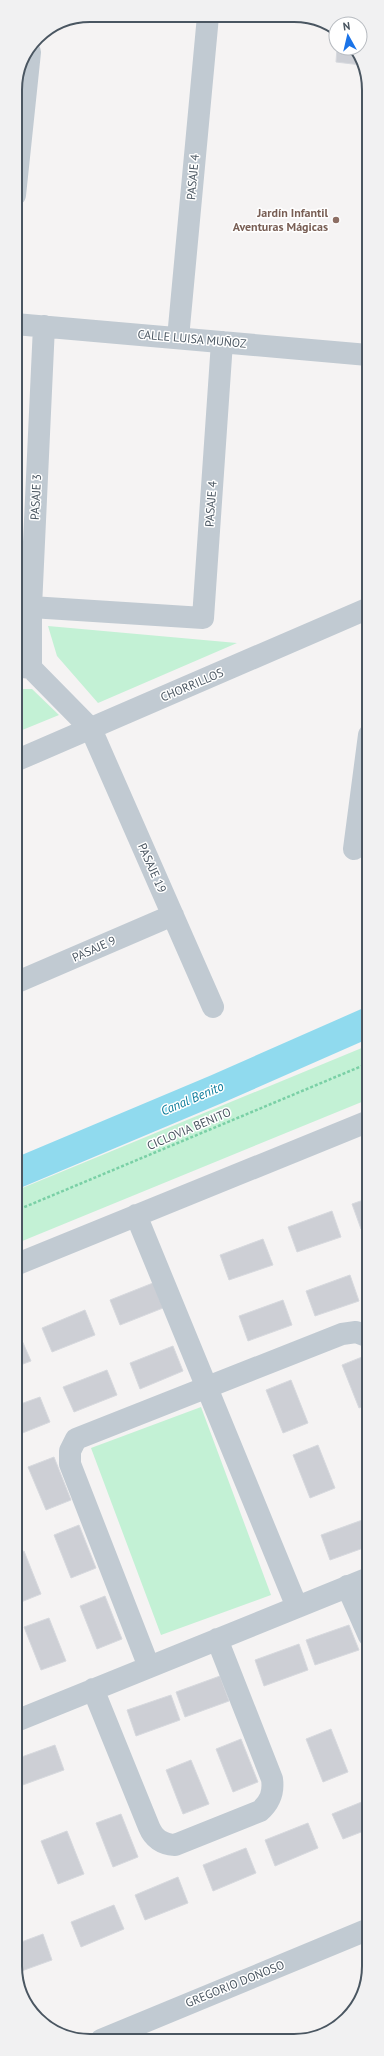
<svg xmlns="http://www.w3.org/2000/svg" width="384" height="2056" font-family="'PT Sans',sans-serif">
<rect width="100%" height="100%" fill="#f5f3f3"/>
<path fill="#c3f1d5" d="M48 626 237 643 98 703 57 656Z
M15 689H32L59 715 15 733Z
M369 1045V1099L15 1244V1191Z
M201 1407 271 1595 161 1635 91 1448Z"/>
<g fill="none" stroke-linecap="round" stroke-linejoin="round">
<path stroke="#90daee" stroke-width="30" d="M15 1174 217 1089 369 1022"/>
</g>
<path fill="#cdcfd5" stroke="#d7d9de" d="M337 48H354L361 65 336 62Z
M369 1198V1226L361 1229 352 1204Z
M332 1211 341 1237 297 1252 288 1227Z
M263 1239 273 1265 229 1280 220 1255Z
M350 1275 359 1301 315 1316 306 1291Z
M153 1283 163 1308 120 1325 110 1300Z
M283 1300 292 1325 248 1341 239 1316Z
M85 1310 95 1335 52 1352 42 1328Z
M20 1336 31 1361 15 1367V1338Z
M173 1346 183 1371 140 1389 130 1363Z
M367 1355 369 1360V1404L359 1408 342 1365Z
M107 1370 117 1395 74 1412 63 1387Z
M291 1380 308 1423 283 1433 266 1390Z
M40 1397 50 1422 15 1436V1406Z
M369 1424V1439L364 1426Z
M318 1445 335 1488 310 1498 293 1455Z
M54 1457 71 1500 46 1510 28 1467Z
M365 1519 369 1529V1546L330 1560 321 1535Z
M79 1525 96 1568 71 1578 54 1535Z
M24 1551 41 1594 16 1604V1554Z
M105 1596 122 1639 97 1649 80 1606Z
M49 1618 66 1661 41 1670 24 1627Z
M349 1625 359 1650 315 1665 306 1640Z
M299 1644 308 1670 264 1686 255 1660Z
M220 1676 229 1701 185 1717 176 1692Z
M171 1695 180 1720 136 1736 127 1710Z
M369 1712V1733L362 1715Z
M331 1729 348 1772 323 1782 306 1739Z
M241 1739 258 1782 233 1792 216 1749Z
M55 1745 64 1770 20 1786 16 1773V1759Z
M191 1760 209 1804 183 1814 166 1770Z
M369 1799V1829L343 1839 332 1814Z
M121 1814 138 1857 113 1867 96 1823Z
M308 1823 318 1848 275 1866 265 1840Z
M67 1831 84 1874 58 1884 41 1841Z
M246 1848 256 1873 213 1891 203 1865Z
M178 1877 188 1903 145 1920 135 1895Z
M114 1905 124 1929 81 1947 71 1922Z
M43 1934 52 1960 16 1973V1944Z"/>
<g fill="none" stroke-linecap="round" stroke-linejoin="round">
<path stroke="#7ad0a6" stroke-width="2.5" stroke-dasharray="3 2" stroke-linecap="butt" d="M15 1211 369 1063"/>
<path stroke="#c1cad2" stroke-width="22" d="M15 195 30 52
M15 324 368 355
M178 338 208 16
M31 607 203 618 222 342
M15 666 31 668 91 729 213 1007
M31 668V607L44 326
M15 761 369 608
M354 849 369 735
M15 983 173 915
M136 1215 297 1607
M15 1265 369 1121
M347 1586 369 1636
M149 1667 70 1464V1451L76 1439 342 1334 356 1332 369 1337
M93 1689 149 1827C154 1839 162 1844 175 1845L260 1811C270 1802 274 1793 272 1779L217 1639
M16 1721 369 1578
M101 2040 369 1929"/>
</g>
<circle fill="#8d6e63" stroke="#fff" stroke-width="1.5" cx="336" cy="220" r="4"/>
<g text-anchor="middle" stroke-width="3" stroke-linejoin="round" paint-order="stroke">
<g font-size="12" fill="#4a5661" stroke="#fff">
<text transform="translate(193 177) rotate(-85)" y="4">PASAJE 4</text>
<text transform="translate(192 339) rotate(5)" y="4">CALLE LUISA MUÑOZ</text>
<text transform="translate(36 497) rotate(-87)" y="4">PASAJE 3</text>
<text transform="translate(211 504) rotate(-86)" y="4">PASAJE 4</text>
<text transform="translate(192 685) rotate(-23)" y="4">CHORRILLOS</text>
<text transform="translate(152 868) rotate(66)" y="4">PASAJE 19</text>
<text transform="translate(94 949) rotate(-24)" y="4">PASAJE 9</text>
<text transform="translate(189 1129) rotate(-23)" y="4">CICLOVIA BENITO</text>
<text transform="translate(235 1984) rotate(-22)" y="4">GREGORIO DONOSO</text>
</g>
<g font-size="12" font-weight="bold" fill="#785e54" stroke="#fff" text-anchor="end">
<text x="328" y="217">Jardín Infantil<tspan x="328" dy="14">Aventuras Mágicas</tspan></text>
</g>
<g font-size="13" font-style="italic" fill="#0c7c9b" stroke="#fff">
<text transform="translate(192 1098) rotate(-23)" y="5">Canal Benito</text>
</g>
</g>
<path d="M0 0H384V2056H0ZM90 22H294A68 68 0 0 1 362 90V1966A68 68 0 0 1 294 2034H90A68 68 0 0 1 22 1966V90A68 68 0 0 1 90 22Z" fill="#f1f1f2" fill-rule="evenodd"/>
<path fill="none" stroke="#4a5661" stroke-width="2" d="M90 22H294A68 68 0 0 1 362 90V1966A68 68 0 0 1 294 2034H90A68 68 0 0 1 22 1966V90A68 68 0 0 1 90 22Z"/>
<g transform="translate(348 36) rotate(352)"><circle r="19" fill="#ffffff" stroke="#b7bbc0"/>
<path d="M0-3L7 15L0 10L-7 15Z" fill="#1a73e8"/>
<text y="-6" font-size="11" font-weight="bold" text-anchor="middle" fill="#4a5661">N</text>
</g>
</svg>
